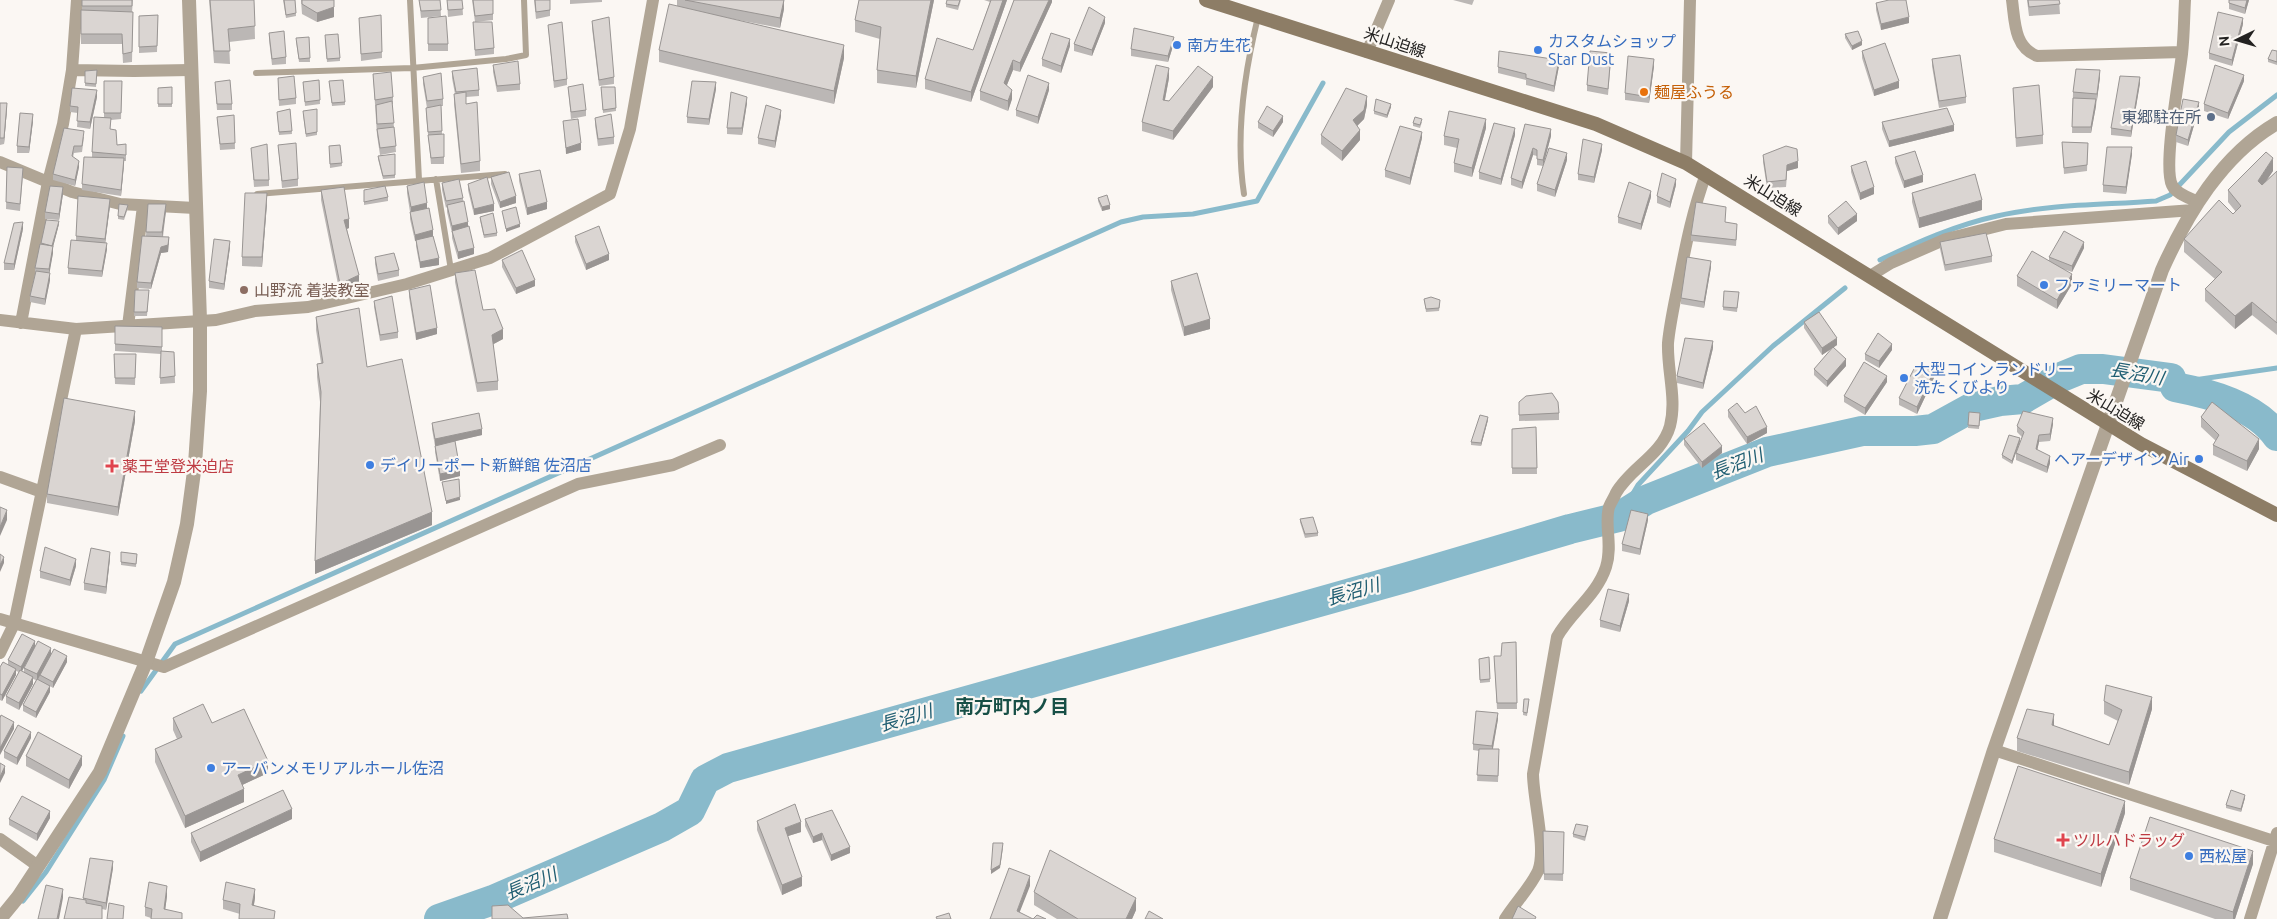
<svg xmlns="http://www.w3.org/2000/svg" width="2277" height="919" font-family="Ubuntu,'Noto Sans JP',sans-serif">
<rect width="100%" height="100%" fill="#fbf7f3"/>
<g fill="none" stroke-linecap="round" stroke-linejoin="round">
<path stroke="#89bacb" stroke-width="5" d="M1880 260C1918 242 1956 225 1997 216 2049 204 2104 205 2156 201L2170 195 2229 132 2277 95
M2171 378 2194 380 2277 368
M1619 517 1638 485 1688 431 1702 412 1773 346 1845 288
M141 691 175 644 1121 222 1143 217 1193 214 1257 201 1323 83
M23 901 46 872 104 780 123 736"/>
<path stroke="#89bacb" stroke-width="30" d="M439 919 493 900 662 827 690 811 705 780 728 768 1408 577 1570 529 1619 517 1646 500 1767 452 1862 431H1915L1933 429 1973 407 2000 401 2023 399 2059 378 2081 369H2103L2171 378 2175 387C2211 394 2254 405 2277 436"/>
<path stroke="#b0a595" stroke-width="6" d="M410 0 419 180
M256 73 412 68 506 59 526 55 524 0
M436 179 451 270
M257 194 505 174
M1244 194C1235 135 1244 74 1258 17"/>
<path stroke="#b0a595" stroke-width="12" d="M2012 0C2015 22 2014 47 2037 56L2182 52
M2185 0C2184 18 2184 36 2182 54 2179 80 2163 166 2172 185 2176 194 2190 198 2198 202
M1367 52 1389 0
M72 70 134 71 190 70
M0 162 72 192 120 204 195 208
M1686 163 1690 0
M1870 276 1891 263 1946 239 2006 224 2193 210
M0 320 76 329 14 624 0 653
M21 323 48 182 63 124 72 70 77 0
M128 326 143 206
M76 329 216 320 255 311 308 307 407 284 490 258 610 194 630 129 653 0
M0 477 42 492
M0 619 164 667 578 484 673 465 720 445
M1994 750 2277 842
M0 839 38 866
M1505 919C1515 903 1530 888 1538 871 1547 850 1533 799 1533 774L1557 637C1571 612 1597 595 1606 567 1613 545 1604 525 1609 507 1611 502 1614 498 1616 493 1630 468 1662 455 1670 426 1677 399 1667 371 1668 343 1670 322 1675 301 1679 280 1686 244 1693 209 1706 174
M2250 919 2277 833"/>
<path stroke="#b0a595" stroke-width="14" d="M0 919 18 897 100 772 146 662 174 582 187 524 195 464 200 391V320L189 0
M1940 919 1994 750 2162 270C2187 214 2222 155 2277 123"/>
<path stroke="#8d7d66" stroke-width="14" d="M1206 0 1596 124 1686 163 2141 444 2277 515"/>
</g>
<path fill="#bbb7b5" d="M82 0H133L132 12H133L132 62 123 63 122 44H81V10H82Z
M209 0H254L255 39 229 42 230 64 214 63Z
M283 0H295L296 16 286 18Z
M301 0H334V17L317 22 302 14Z
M419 0H440L441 16 421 18Z
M447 0H462L463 15 448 17Z
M472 0H493V20L475 22Z
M534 0H550V16L536 19Z
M570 0H602V2L570 4Z
M677 0H784V9L780 28 723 17 844 58 834 104 659 62V50L677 6Z
M859 0H934L916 88 877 83V70L880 39 855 32V20Z
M961 0 958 10 946 7V4Z
M984 0H1007L971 102 925 89V79L973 50 990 2Z
M1013 0H1052V2L1020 72 1013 70 1007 85 1012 99 1008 111 980 100V91L1014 0Z
M1453 0H1474L1472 5Z
M2027 0H2059L2060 14 2029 16Z
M2229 0H2249L2245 14 2229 9Z
M1876 3 1909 23 1881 30 1876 10Z
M158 15 157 52 139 53V16Z
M381 15 382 58 361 61 359 18Z
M428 18 448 44V51H428Z
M592 21 614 77V84L599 86 592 28Z
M473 22 494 48V54L475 56Z
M1105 23 1092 56 1074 51V44Z
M2243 24 2232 66 2209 59V53Z
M548 25 567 79V85L554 88Z
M269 33 286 57V64L272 65 269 40Z
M1845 34 1862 45 1852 50 1845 38Z
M309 37 310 62H299L296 41Z
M325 39 340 58V61L327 62Z
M1174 43 1168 62 1131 56V49Z
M1070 46 1061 73 1042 66V59Z
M1862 51 1899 88 1874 96 1862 58Z
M2277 51V65L2268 62V59Z
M1932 59 1966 97V103L1939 108 1932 66Z
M1611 60 1608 95 1587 91V85Z
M493 65 520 84V90L497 92 493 72Z
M1559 66 1554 92 1526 85V80L1498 73V67Z
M1654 66 1649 103 1625 100V93Z
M97 70 96 87 85 86V71Z
M452 71 479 90V96L466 97V104L480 161V171L461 173 454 104V94H455L452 78Z
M373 74 393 97V104H392L396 152 380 155 377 135Z
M423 77 443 99V106H441L442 134H444V164H431L426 115V108H427L423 84Z
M2100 77 2096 106 2091 133H2072L2073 92Z
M278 78 296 98V104L279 106Z
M1169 78 1165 100 1169 101 1213 87 1173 140 1142 131V122Z
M319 80 320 104 305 106 303 82Z
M104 81H122L121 119 111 120 110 129 117 145 126 144V161H124L121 196 82 190V184L92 157V152L104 118Z
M329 81 345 102V105L332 106Z
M2244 81 2228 119 2204 111V104Z
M215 82 232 104V110H217Z
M2140 83 2131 137 2111 135V128Z
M172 87V107H158V88Z
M568 87 586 110V116L571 119Z
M601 87H615L616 111 603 113Z
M2013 88 2043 135V144L2016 147Z
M716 89 709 125 687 123V117Z
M1049 90 1038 124 1016 116V110Z
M97 97 90 129 77 127 78 113 70 112V106Z
M0 103 7 109 4 144 0 145Z
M747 103 742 135 727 134V128Z
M1367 105 1364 119 1357 126 1360 140 1342 161 1321 144V135Z
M1391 107 1387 118 1374 114V111Z
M2199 108 2188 146 2176 142V135Z
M290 109 292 134 279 135 277 112Z
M317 109V135L306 137 303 114Z
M234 115 235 149 220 150 217 117Z
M781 116 775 148 758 144V138Z
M595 118 614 137V144L598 146 595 125Z
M33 121 29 153H17V146Z
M563 121 581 150 566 154Z
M1258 122H1283L1273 137 1258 128Z
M1422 122 1420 128 1413 126V123Z
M1882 122 1954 131 1889 147 1882 129Z
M1525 124 1551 136 1543 166 1537 165V156L1533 155 1522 189 1511 185V178Z
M64 128 84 137 82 152 74 153 73 157 79 167 75 186 53 180V174Z
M1486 128 1472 177 1454 172V163L1457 148 1444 145V136Z
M1515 135 1501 185 1479 179V172Z
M1422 138 1410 185 1385 177V170Z
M2062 142 2088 143 2087 171 2064 174Z
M278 145 298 179V186L282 188Z
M340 145 342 166 330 168 329 146Z
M251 148 269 180V186L254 187Z
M1602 150 1594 183 1578 180V174Z
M395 154V178L383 179 378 159V156Z
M2132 154 2126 194 2103 192V185Z
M1763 155 1798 168 1787 171 1786 187 1767 188 1763 162Z
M1895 157 1923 182 1904 188 1895 163Z
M1567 160 1555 197 1537 191V184Z
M1851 166 1874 194 1860 200 1851 172Z
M7 167 23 175 20 211 6 209Z
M2273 171 2266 181 2277 171V335L2252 315 2235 329 2205 301V289L2215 279 2184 252V239L2233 214 2236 212 2228 202V190Z
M519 174 547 209 527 215 519 181Z
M491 177 516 203 500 208 491 184Z
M442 183 463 198V201L474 254 458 259 452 238V233L447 212V207L446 208 442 190Z
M468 184 494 211 474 215 468 190Z
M1676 185 1670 208 1657 203V196Z
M407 186 427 208 439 265 420 268 416 246V241H415L410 219V212L407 193Z
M321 190 349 228 347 229 359 285 340 294 321 200Z
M364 190 388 197V201L364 205Z
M1912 193 1982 210 1919 228 1912 202Z
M63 194 59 220 45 219V212Z
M1651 197 1641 230 1618 223V217Z
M1098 198 1110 209 1102 211 1098 201Z
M267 203 262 267 242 266V257Z
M148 204 166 211 163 237 169 243 168 252 161 253 151 289 137 288V282L146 236Z
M110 206 105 242 107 249 102 277 68 274V268L76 241V236Z
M128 208 124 220 118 219V216Z
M1828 216 1857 221 1838 235 1828 223Z
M480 217 497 233V236L484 238 480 220Z
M1726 222 1737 231 1736 246 1691 241V235Z
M59 224 53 247V253L49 273 50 280 45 305 30 302V296L35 274V268L41 243Z
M23 229 14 270H4V263Z
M575 236 609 260 586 270 575 242Z
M1940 242 1992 256V262L1945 271 1940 249Z
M230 247 224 290 209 288V281Z
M2084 248 2072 272 2063 269 2072 284 2057 309 2017 286V276L2049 261V257Z
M375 257 399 270V276L378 281 375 264Z
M502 260 535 286 516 294 502 267Z
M1711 267 1704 308 1681 304V298Z
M455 273 503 339 493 344 498 381V390L477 392 455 282Z
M1171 281 1210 329 1184 336 1171 290Z
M135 290H149L147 316H134Z
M409 290 437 334 416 340 409 297Z
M1739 292 1737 312 1723 310V307Z
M1424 299 1440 304 1439 311 1426 312Z
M374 301 398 332V338L380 341 374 307Z
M316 317 367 367 432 525 315 574 320 402 317 377V364L321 363 316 330Z
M1804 322 1837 345 1822 355 1804 328Z
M115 326 162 327V351L174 352 175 383 160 384 161 354 115 351Z
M1713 348 1703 389 1677 383V376Z
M1892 350 1879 368 1865 360V354Z
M114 354H136L135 385 115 384Z
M1846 366 1827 387 1814 375V369Z
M1934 378 1917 414 1899 405V398Z
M1887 382 1865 415 1844 402V396Z
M1519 402 1559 413V420L1519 421Z
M1728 410 1745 413 1767 433 1747 444 1728 417Z
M1969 412 1980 416 1979 429 1968 428Z
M2201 417 2259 449 2247 471 2213 455V445L2216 441 2201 427Z
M1488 420 1481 446 1471 445V442Z
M135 421 118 516 47 503V494Z
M432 423 482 435 455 441 460 476 440 481 435 452V446L432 429Z
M2053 424 2050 441 2039 442 2037 450 2050 463 2047 473 2016 460V453L2022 437 2017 432V426Z
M1536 427 1537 474H1512V429Z
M1684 439 1722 453 1702 468 1684 445Z
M2020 441 2012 464 2002 458V455Z
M1300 519 1318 533V536L1305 538 1300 522Z
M1648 520 1640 555 1622 551V544Z
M121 552 137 554 136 567 121 565Z
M110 558 106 594 84 590V583Z
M76 566 70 586 40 578V571Z
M1629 601 1620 632 1600 627V620Z
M22 634V671L24 673V668L51 655 67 662 53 688 50 686V692L36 718 23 711V705L36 680 33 679V684L19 710 6 703V696L19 672 16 671V675L2 701 0 700V667L8 664V660Z
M1516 642 1517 709H1497L1494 656H1501Z
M1489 657 1490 682 1480 683 1479 659Z
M1524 699 1529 702 1527 716 1523 715Z
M2104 701 2152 709 2129 785 2017 751V738L2054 726 2109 745 2118 721 2104 714Z
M173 718 212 723 268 773 242 785 244 802 185 828 155 762V749L177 739 173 730Z
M1498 719 1493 749 1499 756 1498 782 1477 781 1479 751 1473 750V744Z
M31 738 17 765 4 758V751Z
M26 756 82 765 69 789 26 766Z
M2245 798 2241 812 2226 808V805Z
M2125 813 2101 887 1994 852V839Z
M50 818 37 841 9 825V819Z
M292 819 200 862 191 842V833Z
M805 819 850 853 831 861 822 840 813 843 805 826Z
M757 821 801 832 788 836 802 886 782 895 757 830Z
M1588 829 1585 841 1573 837V834Z
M1543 831 1564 832 1563 881 1544 880Z
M2253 864 2235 919H2215L2130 890V878Z
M113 868 106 910 102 909V919L83 900V898Z
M1034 892 1136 910 1132 919H1057L1034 905Z
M167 896 165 910 182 919 151 918 145 916V907Z
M255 898 254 905 275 919 240 914 223 909V900Z"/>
<path fill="#999593" d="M784 0V9L780 28V18Z
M931 0H934L916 88V76Z
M1003 0H1007L971 102V92Z
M1049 0H1052V2L1020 72V63Z
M2247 0H2249L2245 14V8Z
M334 7V17L317 22V13Z
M1105 17V23L1092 56V50Z
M1909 17V23L1881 30V24Z
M2243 18V24L2232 66V60Z
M1174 37V43L1168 62V56Z
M1070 39V46L1061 73V66Z
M1862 41V45L1852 50V46Z
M844 45V58L834 104V91Z
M1654 59V66L1649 103V97Z
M1013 60V70L1004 92V83Z
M1559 60V66L1554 92V86Z
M1169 68V78L1163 109V100Z
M2100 70V77L2097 100V94Z
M2244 75V81L2228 119V113Z
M1213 77V87L1173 140V131Z
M2140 77V83L2131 137V131Z
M1899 81V88L1874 96V90Z
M716 82V89L709 125V119Z
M1049 83V90L1038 124V117Z
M97 90V97L90 129V122Z
M1012 90V99L1008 111V101Z
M1367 96V105L1364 119 1353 130V120Z
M747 97V103L742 135V128Z
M2096 99V106L2091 133V127Z
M2199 102V108L2188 146V140Z
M7 103V109L4 144V138Z
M1391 104V107L1387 118V115Z
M781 110V116L775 148V141Z
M33 114V121L29 153V147Z
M1283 116V122L1273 137V131Z
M1486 119V128L1472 177V168Z
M1954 125V131L1889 147V141Z
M1515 128V135L1501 185V179Z
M1551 129V136L1543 166V160Z
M1360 130V140L1342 161V151Z
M1422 132V138L1410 185V178Z
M581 143V150L566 154V148Z
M1602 144V150L1594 183V177Z
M2132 147V154L2126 194V187Z
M1533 148V155L1522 189V182Z
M1567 153V160L1555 197V190Z
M124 158V165L121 196V190Z
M2273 158V171L2258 193V181Z
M79 161V167L75 186V180Z
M1798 161V168L1787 171 1786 187 1787 165Z
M1923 175V182L1904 188V181Z
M1676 179V185L1670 208V202Z
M63 187V194L59 220V214Z
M1874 187V194L1860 200V193Z
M1651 191V197L1641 230V224Z
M267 193V203L262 267V257Z
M516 196V203L500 208V202Z
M110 199V206L105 245V239Z
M1982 200V210L1919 228V218Z
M547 202V209L527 215V208Z
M427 203V210L411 213V207Z
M166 204V211L162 239V232Z
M494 204V211L474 215V209Z
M1110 205V209L1102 211V207Z
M1857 214V221L1838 235V228Z
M349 219V228L344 230V220Z
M59 221V224L53 247V253L49 276V269L52 247Z
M23 222V229L14 270V264Z
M468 222V229L452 233V226Z
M520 224V227L506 232V229Z
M433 230V237L415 241V235Z
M169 237 168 252 161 253 151 289V283L161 247Z
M230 241V247L224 290V284Z
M2084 242V248L2072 272V266Z
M107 243V249L102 277V271Z
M474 248V254L458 259V252Z
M609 254V260L586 270V264Z
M439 258V265L420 268V262Z
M1711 261V267L1704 308V302Z
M50 273V280L45 305V299Z
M2072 274V284L2057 309V300Z
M359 275V285L340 294V284Z
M535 280V286L516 294V288Z
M2252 302V315L2235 329V316Z
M1210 319V329L1184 336V327Z
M437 328V334L416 340V333Z
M503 329V339L492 345V335Z
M1837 338V345L1822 355V348Z
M1713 341V348L1703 389V383Z
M1892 344V350L1879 368V361Z
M1846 359V366L1827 387V381Z
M1934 371V378L1917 414V407Z
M1887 376V382L1865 415V408Z
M135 411V421L118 516V507Z
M1488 417V420L1481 446V443Z
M2053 418V424L2050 441V434Z
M1767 427V433L1747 444V437Z
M482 429V435L435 446V439Z
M2039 435V442L2036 456V449Z
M2020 438V441L2012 464V461Z
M2259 439V449L2247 471V461Z
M1722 446V453L1702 468V462Z
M2050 456V463L2047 473V467Z
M460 470V476L440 481V474Z
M460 497V500L446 504V501Z
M7 510V520L0 536V527Z
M432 512V525L315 574V561Z
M1648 514V520L1640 555V549Z
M110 552V558L106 594V587Z
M4 557V563L0 572V565Z
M76 559V566L70 586V580Z
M1629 594V601L1620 632V626Z
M35 641V648L21 673V667Z
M51 648V655L37 681V674Z
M67 656V662L53 688V682Z
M16 669V675L2 701V695Z
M33 677V684L19 710V703Z
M50 686V692L36 718V712Z
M2152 697V709L2129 785V772Z
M1498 713V719L1492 753V746Z
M2054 714V727L2052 725Z
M14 722V729L0 755V748Z
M31 732V738L17 765V758Z
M82 756V765L69 789V780Z
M268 761V773L238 787V775Z
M5 766V773L0 783V777Z
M244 789V802L185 828V816Z
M2245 795V798L2241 812V809Z
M2125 801V813L2101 887V874Z
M292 809V819L200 862V852Z
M50 811V818L37 841V834Z
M801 822V832L785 837V828Z
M822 833V840L813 843V837Z
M850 847V853L831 861V855Z
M1003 847 1000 868 991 874V870Z
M2253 851V864L2235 919H2233V912Z
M113 861V868L106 910V903Z
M1030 876V886L1017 919V911Z
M802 877V886L782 895V885Z
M167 886V896L164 919V909Z
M63 889V898L59 919H57Z
M255 889V898L252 915V905Z
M1136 898V910L1132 919H1126Z"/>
<path fill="#dad5d2" stroke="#999593" d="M82 0H132V6H82Z
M210 0H254L255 26 228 29 230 51H214Z
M284 0H295L296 13 286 15Z
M302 0H334V7L317 13 302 4Z
M419 0H440L441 10 421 11Z
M447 0H462L463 9 448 10Z
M473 0H493V14L475 16Z
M535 0H550V10L536 12Z
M685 0H784L780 18Z
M859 0H931L916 76 877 70 881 27 855 20Z
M947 0H960L958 6 946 4Z
M991 0H1003L971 92 925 79 937 38 973 50Z
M1014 0H1049L1020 63 1013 60 1004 83 1012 90 1008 101 980 91Z
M1889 0H1906L1909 17 1881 24 1876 3Z
M2028 0H2059L2060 4 2029 7Z
M2229 0H2247L2245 8 2229 3Z
M669 4 844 45 834 91 659 50Z
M1089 7 1105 17 1092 50 1074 44Z
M81 10 133 12 132 52 123 54 122 34H81Z
M2218 12 2243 18 2232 60 2209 53Z
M158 15 157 46 139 47V16Z
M381 15 382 52 361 54 359 18Z
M446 16 448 44H428V18Z
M609 17 614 77 599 80 592 21Z
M473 22H492L494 48 475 50Z
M562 22 567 79 554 81 548 25Z
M1134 28 1174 37 1168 56 1131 49Z
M284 31 286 57 272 59 269 33Z
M1858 31 1862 41 1852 46 1845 34Z
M1051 33 1070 39 1061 66 1042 59Z
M338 34 340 58 327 59 325 35Z
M309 37 310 58 299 59 296 38Z
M1885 43 1899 81 1874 90 1862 51Z
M2272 50 2277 51V62L2268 59Z
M1499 51 1559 60 1554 86 1526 78V74L1498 67Z
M1590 51 1611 53 1608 89 1587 85Z
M1960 55 1966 97 1939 101 1932 59Z
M1628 56 1654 59 1649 97 1625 93Z
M518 61 520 84 497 86 493 65Z
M1156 65 1169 68 1163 100 1169 101 1198 66 1213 77 1173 131 1142 122Z
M2215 65 2244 75 2228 113 2204 104Z
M477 68 479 90 456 92 452 71Z
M2076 69 2100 70 2097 94 2073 92Z
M97 70 96 84 85 83V71Z
M391 72 393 97 375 100 373 74Z
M441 73 443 99 427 101 423 77Z
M1028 75 1049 83 1038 117 1016 110Z
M294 76 296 98 279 100 278 78Z
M2120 76 2140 77 2131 131 2111 128Z
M230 80 232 104H217L215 82Z
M319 80 320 100 305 102 303 82Z
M343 80 345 102 332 103 329 81Z
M104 81H122L121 113H104Z
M692 81 716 82 709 119 687 117Z
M583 84 586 110 571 112 568 87Z
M2039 85 2043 135 2016 138 2013 88Z
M172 87V104H158V88Z
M601 87H615L616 108 603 110Z
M72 88 97 90 90 122 77 121 78 107 70 106Z
M1346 88 1367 96 1364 110 1353 120 1360 130 1342 151 1321 135Z
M466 92V104L477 102 480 161 461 164 454 94Z
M731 92 747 97 742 128H727Z
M2073 98 2096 99 2091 127H2072Z
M1376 99 1391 104 1387 115 1374 111Z
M2183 99 2199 102 2188 140 2176 135Z
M392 101 394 123 377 124 376 105Z
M0 103H7L4 138H0Z
M441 105 442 131 428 132 426 108Z
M766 105 781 110 775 141 758 138Z
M1267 106 1283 116 1273 131 1258 122Z
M1947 108 1954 125 1889 141 1882 122Z
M290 109 292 131 279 132 277 112Z
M317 109V132L306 134 303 111Z
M1449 111 1486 119 1472 168 1454 163 1459 139 1444 136Z
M20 113 33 114 29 147 17 146Z
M611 114 614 137 598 139 595 118Z
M234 115 235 143 220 144 217 117Z
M94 117 111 118 110 129 116 130 117 145 126 144V155L92 152Z
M1415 117 1422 119 1420 125 1413 123Z
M578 119 581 143 566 148 563 121Z
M1494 123 1515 128 1501 179 1479 172Z
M1525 124 1551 129 1543 160 1537 159V150L1533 148 1522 182 1511 178Z
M1400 126 1422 132 1410 178 1385 170Z
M394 127 396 146 380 148 377 129Z
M64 128 84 131 82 146H74L72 156 79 161 75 180 53 174Z
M444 134V157L431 158 428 135Z
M1583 139 1602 144 1594 177 1578 174Z
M2062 142 2088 143 2087 165 2064 168Z
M296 143 298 179 282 181 278 145Z
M267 144 269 180H254L251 148Z
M340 145 342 163 330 164 329 146Z
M1786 146 1797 149 1798 161 1787 165 1786 180 1767 182 1763 155Z
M2107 147H2132L2126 187 2103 185Z
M1549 148 1567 153 1555 190 1537 184Z
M1915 151 1923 175 1904 181 1895 157Z
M2266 152 2273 158 2258 181 2262 185 2277 171V323L2252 302 2235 316 2205 289 2222 272 2184 239 2219 200 2233 214 2241 206 2228 190Z
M395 154V175L383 176 378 156Z
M84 157 124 158 121 190 82 184Z
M1866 161 1874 187 1860 193 1851 166Z
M7 167 23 168 20 204 6 202Z
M540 170 547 202 527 208 519 174Z
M509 172 516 196 500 202 491 177Z
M1662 173 1676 179 1670 202 1657 196Z
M1975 174 1982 200 1919 218 1912 193Z
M487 177 494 204 474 209 468 184Z
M459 179 463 198 446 201 442 183Z
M424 182 427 203 411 207 407 186Z
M1629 182 1651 191 1641 224 1618 217Z
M50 186 63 187 59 214 45 212Z
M385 186 388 197 364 202V190Z
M344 187 349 219 344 220 359 275 340 284 321 190Z
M245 193H267L262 257H242Z
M1107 195 1110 205 1102 207 1098 198Z
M78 196 110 199 105 239 76 236Z
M464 201 468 222 452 226 447 205Z
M1846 201 1857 214 1838 228 1828 216Z
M1696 202 1726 207 1725 222 1737 224 1736 240 1691 235Z
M119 204 128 205 124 217 118 216Z
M148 204H166L162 232H146Z
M516 207 520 224 506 229 502 211Z
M429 208 433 230 415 235 410 212Z
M493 213 497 233 484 235 480 217Z
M46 220 59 221 52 246 41 243Z
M23 222 14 264 4 263 14 223Z
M469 226 474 248 458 252 452 231Z
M599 226 609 254 586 264 575 236Z
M2064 231 2084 242 2072 266 2049 257Z
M1986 233 1992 256 1945 265 1940 242Z
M142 236 169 237 168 245 161 247 151 283 137 282Z
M433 236 439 258 420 262 416 240Z
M214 239 230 241 224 284 209 281Z
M71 240 107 243 102 271 68 268Z
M40 244 53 246 49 269 35 268Z
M522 250 535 280 516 288 502 260Z
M2032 251 2072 274 2057 300 2017 276Z
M394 253 399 270 378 274 375 257Z
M1687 257 1711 261 1704 302 1681 298Z
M475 270 483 310 495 309 503 329 492 335 498 381 477 383 455 273Z
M36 271 50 273 45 299 30 296Z
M1197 273 1210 319 1184 327 1171 281Z
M430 285 437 328 416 333 409 290Z
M135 290H149L147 312H134Z
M1724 291 1739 292 1737 308 1723 307Z
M392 296 398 332 380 335 374 301Z
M1431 297 1440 300 1439 308 1426 309 1424 299Z
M359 308 367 367 402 359 432 512 315 561 321 392 317 364 323 363 316 317Z
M1819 312 1837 338 1822 348 1804 322Z
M115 326 162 327V347L115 344Z
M1878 333 1892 344 1879 361 1865 354Z
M1685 338 1713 341 1703 383 1677 376Z
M1833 347 1846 359 1827 381 1814 369Z
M161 351 174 352 175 376 160 378Z
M114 354H136L135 378H115Z
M1864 362 1887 376 1865 408 1844 396Z
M1916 365 1934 371 1917 407 1899 398Z
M1552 393 1558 402 1559 413 1519 415V402L1526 396Z
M64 398 135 411 118 507 47 494Z
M2212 402 2259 439 2247 461 2213 445 2219 435 2201 417Z
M1737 403 1745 413 1756 406 1767 427 1747 437 1728 410Z
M2023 411 2053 418 2050 434 2039 435 2036 449 2050 456 2047 467 2016 453 2024 432 2017 426Z
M1969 412 1980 413 1979 426 1968 425Z
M479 413 482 429 435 439 432 423Z
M1480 415 1488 417 1481 443 1471 442Z
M1704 423 1722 446 1702 462 1684 439Z
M1536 427 1537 468H1512V429Z
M2009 435 2020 438 2012 461 2002 455Z
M455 441 460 470 440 474 435 446Z
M459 479 460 497 446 501 442 482Z
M0 507 7 510 0 527Z
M1631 510 1648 514 1640 549 1622 544Z
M1313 517 1318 533 1305 534 1300 519Z
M45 547 76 559 70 580 40 571Z
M91 548 110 552 106 587 84 583Z
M121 552 137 554 136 564 121 562Z
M0 554 4 557 0 565Z
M1608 589 1629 594 1620 626 1600 620Z
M22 634 35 641 21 667 8 660Z
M38 641 51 648 37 674 24 668Z
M1516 642 1517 703H1497L1494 656H1501L1502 643Z
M54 649 67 656 53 682 40 675Z
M1489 657 1490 679 1480 680 1479 659Z
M3 662 16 669 2 695 0 694V667Z
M20 670 33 677 19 703 6 696Z
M37 679 50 686 36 712 23 705Z
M2106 685 2152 697 2129 772 2017 738 2027 709 2054 714 2052 725 2109 745 2122 710 2104 701Z
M1524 699H1529L1527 713 1523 712Z
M203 704 212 723 244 709 268 761 238 775 244 789 185 816 155 749 182 737 173 718Z
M1476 711 1498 713 1492 746 1473 744Z
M1 715 14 722 0 748V718Z
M18 725 31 732 17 758 4 751Z
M38 732 82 756 69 780 26 756Z
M1479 749H1499L1498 776 1477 775Z
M0 763 5 766 0 777Z
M2018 766 2125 801 2101 874 1994 839Z
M283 790 292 809 200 852 191 833Z
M2231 790 2245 795 2241 809 2226 805Z
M22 796 50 811 37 834 9 819Z
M795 804 801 822 785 828 802 877 782 885 757 821Z
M832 810 850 847 831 855 822 833 813 837 805 819Z
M2150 817 2253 851 2233 912 2130 878Z
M1576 824 1588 826 1585 837 1573 834Z
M1543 831 1564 832 1563 874H1544Z
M993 843H1003L1000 865 991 870Z
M1050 850 1136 898 1126 919H1078L1034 892Z
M90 858 113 861 106 903 83 898Z
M1009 868 1030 876 1017 911 1033 919 1037 915 1046 919H990Z
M149 882 167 886 164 909 182 913V919H151L152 909 145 907Z
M226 882 255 889 252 905 275 911 274 919H239L240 904 223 900Z
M46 885 63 889 57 919H38Z
M69 897 86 900V903L102 906V919H64Z
M109 903 124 906 123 919H107Z
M508 905 523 918 567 914 568 919H492V906Z
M1518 906 1536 917 1535 919H1512Z
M1149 911 1163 919H1145Z
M949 913 951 919H937L936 917Z"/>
<g fill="#3f7fe0" stroke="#fbf7f3" stroke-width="2">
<circle cx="1177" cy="45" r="5"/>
<circle cx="1538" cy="50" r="5"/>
<circle cx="2044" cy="285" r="5"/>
<circle cx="1904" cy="378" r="5"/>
<circle cx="2199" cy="459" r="5"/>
<circle cx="370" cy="465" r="5"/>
<circle cx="211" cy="768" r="5"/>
<circle cx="2189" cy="856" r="5"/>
</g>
<circle fill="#e8710a" stroke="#fbf7f3" stroke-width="2" cx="1644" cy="92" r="5"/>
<circle fill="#5c6f8a" stroke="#fbf7f3" stroke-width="2" cx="2211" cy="117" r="5"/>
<circle fill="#8d6e63" stroke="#fbf7f3" stroke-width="2" cx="244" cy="290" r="5"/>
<g fill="#e0444e" stroke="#fbf7f3" stroke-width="2">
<path d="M109.5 458.5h5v5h5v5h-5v5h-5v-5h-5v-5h5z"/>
<path d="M2060.5 832.5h5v5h5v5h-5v5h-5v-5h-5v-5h5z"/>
</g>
<g text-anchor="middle" stroke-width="4.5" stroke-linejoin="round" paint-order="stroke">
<g font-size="16" fill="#366cbe" stroke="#fbf7f3" text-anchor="start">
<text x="1548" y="47">カスタムショップ<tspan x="1548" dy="18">Star Dust</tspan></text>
<text x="1187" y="51">南方生花</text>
<text x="2054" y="291">ファミリーマート</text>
<text x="1914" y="375">大型コインランドリー<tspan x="1914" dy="18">洗たくびより</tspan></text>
<text x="2189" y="465" text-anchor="end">ヘアーデザイン Air</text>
<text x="380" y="471">デイリーポート新鮮館 佐沼店</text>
<text x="221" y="774">アーバンメモリアルホール佐沼</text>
<text x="2199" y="862">西松屋</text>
</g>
<g font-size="16" fill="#232221" stroke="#fbf7f3">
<text transform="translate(1395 42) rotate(18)" y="6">米山迫線</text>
<text transform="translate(1773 195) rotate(32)" y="6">米山迫線</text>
<text transform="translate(2116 409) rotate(31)" y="6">米山迫線</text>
</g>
<g font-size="16" fill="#c56008" stroke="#fbf7f3" text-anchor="start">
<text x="1654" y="98">麺屋ふうる</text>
</g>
<g font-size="16" fill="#4e5e75" stroke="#fbf7f3" text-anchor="end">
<text x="2201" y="123">東郷駐在所</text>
</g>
<g font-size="16" fill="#785e54" stroke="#fbf7f3" text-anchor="start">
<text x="254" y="296">山野流 着装教室</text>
</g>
<g font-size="16" fill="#be3a42" stroke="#fbf7f3" text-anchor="start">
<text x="122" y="472">薬王堂登米迫店</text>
<text x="2073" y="846">ツルハドラッグ</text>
</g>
<g font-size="18" font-style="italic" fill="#205e72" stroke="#fbf7f3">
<text transform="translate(2137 374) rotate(10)" y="6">長沼川</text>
<text transform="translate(1737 464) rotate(-21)" y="6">長沼川</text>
<text transform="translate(1353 592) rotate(-16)" y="6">長沼川</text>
<text transform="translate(906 718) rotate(-16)" y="6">長沼川</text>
<text transform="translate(531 884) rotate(-23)" y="6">長沼川</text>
</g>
<g font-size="19" font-weight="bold" fill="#174f46" stroke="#fbf7f3">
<text x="1012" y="713">南方町内ノ目</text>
</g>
</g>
<g transform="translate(2237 40) rotate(265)" stroke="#fbf7f3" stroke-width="4" paint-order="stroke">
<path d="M0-4L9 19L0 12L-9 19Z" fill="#232221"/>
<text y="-8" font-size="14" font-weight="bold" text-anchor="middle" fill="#232221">N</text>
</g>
</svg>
